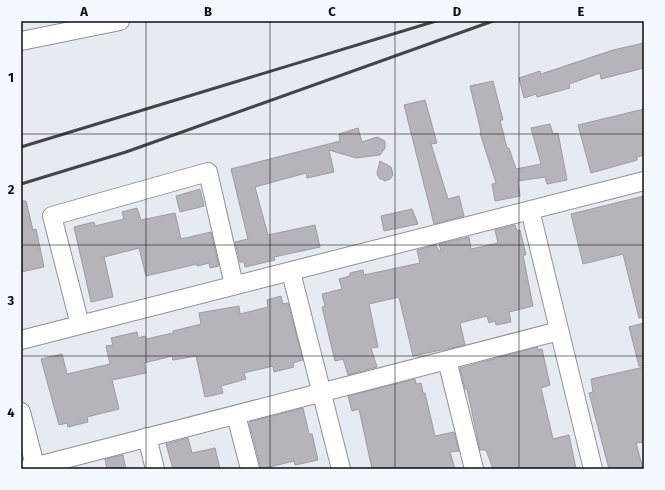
<svg xmlns="http://www.w3.org/2000/svg" width="665" height="490" font-family="'Fira Sans',sans-serif">
<rect width="100%" height="100%" fill="#e6eaf1"/>
<path fill="#b6b4bb" stroke="#9d9ba2" d="M644 43V68L601 79 600 73 569 84 570 88 537 97 536 94 524 98 519 78 540 71 541 74 613 50Z
M493 81 503 120H500L507 148H509L516 169 541 164 531 128 550 124 553 134 558 133 567 180 547 184 545 177 518 181 520 196 495 201 492 184 496 183 480 133 481 132 470 86Z
M425 100 437 143 431 144 448 199 459 196 464 216 434 224 404 105Z
M644 109V155L637 157V160L591 173 578 125Z
M358 128 362 142 377 137 385 141V148L380 155 356 158 329 150 334 172 307 178 306 173 255 187 268 235 315 225 320 247 274 257 275 260 245 267 244 262H240L235 242 248 239 231 169 340 141 339 134Z
M380 161 391 167 393 175 390 179 385 181 379 178 377 173Z
M200 189 204 206 180 212 176 196Z
M644 196V317L639 318 623 254 583 264 571 214Z
M21 201H26L33 230 36 229 44 267 21 272Z
M137 208 141 220 175 213 181 239 211 232 219 266 210 268 209 263 197 266V264L146 276 139 248 104 257 113 297 91 302 74 227 94 222 95 226 124 219 122 212Z
M412 209 418 224 384 231 381 216Z
M515 225 517 231 520 230 526 255H523L533 306 509 312 511 322 496 325 495 321 489 323 487 316 460 323 465 345 413 356 399 297 369 304 378 347 371 348 377 367 348 375 343 359 335 361 322 307 325 306 322 294 342 289 339 279 350 276V273L363 270 364 275 420 263 417 250 436 245 439 251 441 250 439 244 469 237 471 249 498 243 495 230Z
M281 296 283 304 288 303 303 360 293 363 294 367 274 372 273 366 244 373 246 379 221 386 223 393 205 397 196 356 173 360 172 356 144 363 146 373 112 380 119 409 87 417 88 422 68 427 67 423 59 425 41 359 62 354 67 374 110 364 106 346 113 345 111 338 137 332 138 338 145 336 146 339 173 333V331L201 324 199 313 239 306 240 314 268 307 267 300Z
M644 323V366H639L629 327Z
M537 347 538 350 542 349 550 385 541 388 553 439 569 435 576 469H493L486 450H480L467 389H465L460 368Z
M644 367V442L636 443 643 469H609L589 393 593 392 591 379Z
M415 379 416 384 421 383 423 393H425L435 436 454 432 459 451 450 452 455 469H372L359 409 352 411 348 396Z
M303 408 309 434H312L318 460 295 465 294 461 261 469 249 422Z
M188 438 192 453 215 448 220 469H173L166 444Z
M123 455 126 469H107L105 459Z"/>
<g fill="none" stroke-linecap="round" stroke-linejoin="round">
<g stroke="#8e9298" stroke-width="20">
<path id="minor" d="M21 41 120 21
M530 210 593 469
M291 272 341 469
M80 325 52 216 208 172 234 285
M21 340 644 181
M447 360 474 469
M21 412 36 469
M236 415 250 469
M147 437 155 469
M26 469 559 331"/>
</g>
<use href="#minor" stroke="#fff" stroke-width="18"/>
<path stroke="#434548" stroke-width="3" d="M21 147 436 21
M21 184 126 152 493 21"/>
</g>
<path fill="none" stroke="#0a0b0d" stroke-width="1" stroke-opacity="0.55" d="M146 21V469M270 21V469M395 21V469M519 21V469M21 134H644M21 245H644M21 356H644"/>
<rect width="665" height="490" fill="none" stroke="#f3f7fe" stroke-width="44"/>
<rect x="22" y="22" width="621" height="446" fill="none" stroke="#0a0b0d" stroke-width="1.5"/>
<g font-size="13" text-anchor="middle" font-weight="bold" fill="#0a0b0d">
<text x="84" y="16">A</text>
<text x="208" y="16">B</text>
<text x="332" y="16">C</text>
<text x="457" y="16">D</text>
<text x="581" y="16">E</text>
<text x="11" y="82">1</text>
<text x="11" y="194">2</text>
<text x="11" y="305">3</text>
<text x="11" y="417">4</text>
</g>
</svg>
